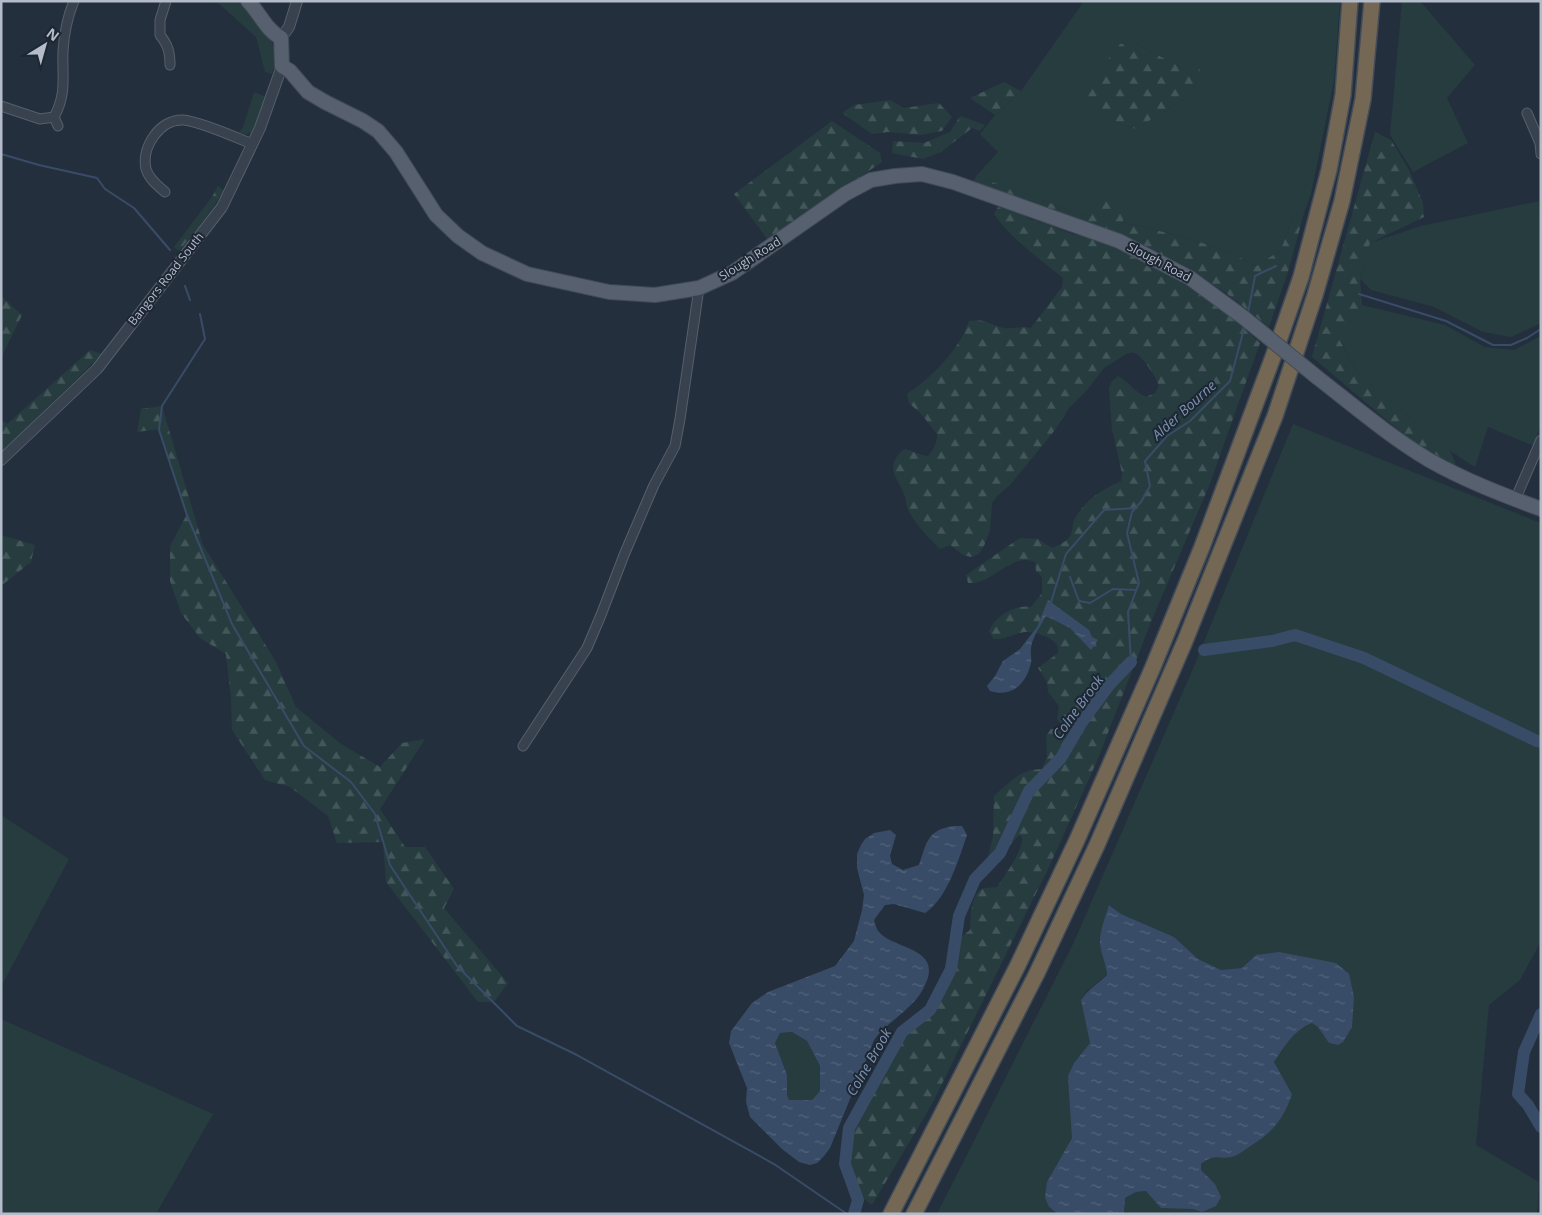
<svg xmlns="http://www.w3.org/2000/svg" width="1542" height="1215" font-family="'Open Sans',sans-serif">
<defs>
<pattern id="forest-firs" width="22" height="20" patternUnits="userSpaceOnUse" patternTransform="scale(1.25)"><rect width="22" height="20" fill="#263c3f"/><path d="M5 1l3.5 6h-7zM16 11l3.5 6h-7z" fill="#435659"/></pattern>
<pattern id="water-ripples" width="26" height="14" patternUnits="userSpaceOnUse" patternTransform="scale(1.25)"><rect width="26" height="14" fill="#394c67"/><path d="M2 4q2-2 4 0t4 0M15 11q2-2 4 0t4 0" fill="none" stroke="#53647b"/></pattern>
</defs>
<rect width="100%" height="100%" fill="#242f3e"/>
<path fill="#263c3f" fill-rule="evenodd" d="M216 1H242C253 15 274 38 276 55 277 62 274 68 272 74L265 72 256 37Z
M1084 1H1340L1334 81 1311 194 1304 213 1293 216 1281 250 1256 266C1215 242 1169 234 1123 222V200L1102 194 1091 216 1080 214 976 176 998 152 980 134 995 115 1021 91ZM1136 44 1183 68 1199 70 1193 93 1136 129 1104 119Z
M1402 1H1420L1475 65 1447 98 1468 143 1413 172 1390 135Z
M254 92 267 97 254 131 245 135 239 132 243 127Z
M1539 201 1541 323 1511 337 1483 332 1434 307 1371 290 1360 279 1370 243 1421 226Z
M1362 305 1445 325 1485 347 1514 350 1541 336V424L1534 446 1488 427 1475 467 1450 451 1358 374 1339 338Z
M1293 424 1541 523V941L1520 980 1489 1005 1476 1145 1539 1182 1537 1214H1124L1125 1198 1136 1192 1146 1191 1181 1208 1193 1209 1202 1212 1215 1184 1201 1170V1164L1210 1157 1234 1156 1292 1094 1274 1062C1284 1046 1294 1031 1312 1023L1318 1027 1329 1043 1338 1045 1256 955 1242 968 1221 970 1198 959 1174 937 1121 914 1110 905C1106 916 1099 932 1100 944 1101 954 1106 965 1107 975L1087 991 1081 999 1090 1043 1074 1063 1072 1138 1047 1182 1049 1207 1058 1214H937L1073 944 1192 671Z
M1 815 69 859 1 987Z
M1 1019 213 1114 156 1214H1Z
M792 1032 807 1041 820 1066V1091L812 1100H789L787 1095V1075L775 1043 780 1033Z"/>
<path fill="url(#forest-firs)" d="M1120 44H1136L1183 68 1200 69 1193 93 1136 129 1104 119 1079 96Z
M1004 82 1021 91 995 115 970 98Z
M890 100 904 108 939 103 952 117 942 131 921 135 888 132 872 134 842 113 854 105Z
M960 116 985 125 980 131 972 128 941 152 923 159 892 153 893 141 924 143 950 132Z
M832 121 880 153 882 162 768 240 734 194Z
M1375 132 1391 140 1409 170 1423 203 1424 217 1370 243 1360 279 1362 305 1339 339 1358 374 1450 451 1457 467 1409 439 1312 357Z
M976 176 1080 214 1091 216 1101 193 1124 200 1123 222C1169 234 1215 242 1256 266L1281 250 1293 216 1304 213 1288 272 1269 327 1226 293 1184 267 1143 245 973 184Z
M218 186 224 191 201 224 179 251 174 247 212 197Z
M998 207 1015 211 1031 220 1047 224 1072 234 1107 242 1163 270 1227 313 1260 343 1209 486 1151 622 1097 761 1049 867 932 1104 872 1205 860 1196 849 1153 854 1126 904 1033 930 1016 952 976 957 940 970 930C971 918 970 898 980 890 984 887 992 888 997 887 1004 876 1024 850 1022 837L1019 835 991 867 988 865 987 861 993 836 994 796C1010 782 1019 770 1042 769L1047 757 1046 736 1051 729H1059L1063 726 1057 719 1059 706 1048 692 1047 682 1038 668 1058 653C1058 651 1058 648 1057 645 1053 637 1033 631 1024 632 1013 634 1004 640 993 639L989 631C995 616 1015 604 1031 607L1042 593V577L1036 571 1035 562C1010 552 993 585 968 583L966 575 1020 538 1038 539 1052 548C1060 545 1068 541 1071 534 1073 529 1072 523 1075 518 1085 500 1103 489 1121 481L1122 473 1112 430 1109 388 1112 381 1118 376C1129 382 1135 392 1146 397L1155 393 1159 386C1154 373 1145 360 1134 352L1126 354 1104 368 1088 389 1069 408 1055 430 1010 485 997 496 992 503 990 530 984 546 979 554 971 557 963 555 950 545 940 549C930 539 913 522 908 509 906 504 906 499 904 494 896 475 884 467 904 449 913 451 919 455 928 456 934 449 937 443 937 434L922 415 909 403 907 394C928 380 948 360 961 339 965 333 966 327 969 321 985 318 990 325 1004 328 1012 329 1022 326 1031 328L1062 287 1063 278C1040 259 1011 239 994 214Z
M1 296 22 315 1 358Z
M90 350 102 354 1 453V420L7 424Z
M162 406 203 545 275 660 296 707 341 744 380 767 402 743 425 739 380 809 405 847H425L454 889 444 908 508 983 494 1002H478L386 882 383 842 337 843 328 816 290 787 265 780 232 730 231 699 226 654 200 638 181 613 170 581V546L186 516 159 429 137 432 141 409Z
M1 535 35 545 31 562 1 586Z"/>
<path fill="url(#water-ripples)" fill-rule="evenodd" d="M1048 600 1089 630 1092 637 1098 640 1091 650 1070 628 1046 616C1041 625 1032 638 1031 648 1030 653 1032 658 1031 663 1026 684 1012 698 990 691L987 686 995 676 1003 661 1020 649 1037 627Z
M954 826H962L967 835C958 860 948 898 925 913L894 904 885 905 874 920C875 923 876 928 878 931 894 951 948 946 922 991 910 1011 888 1021 874 1040L830 1148 824 1156 817 1163 810 1165 799 1162 782 1149 750 1117 746 1102 747 1088 729 1043 731 1031 752 1003 768 992 835 966 854 941 862 910 864 895 857 868V854L861 845 865 839 874 833 890 830 896 835 890 856 892 864 903 870 919 865C927 842 927 830 954 826ZM792 1032 807 1041 820 1066V1091L812 1100H789L787 1095V1075L775 1043 780 1033Z
M1109 905 1121 914 1174 937 1198 959 1221 970 1242 968 1256 955 1279 952 1336 963 1349 974 1354 997 1352 1027 1343 1042 1338 1045 1329 1043 1318 1027 1312 1023C1294 1030 1284 1047 1274 1062L1292 1094C1284 1118 1273 1132 1252 1145 1246 1149 1241 1153 1235 1156 1221 1161 1216 1152 1201 1164V1170L1215 1184 1221 1197 1216 1206 1202 1212 1193 1209 1161 1208 1146 1191 1136 1192 1125 1198 1124 1214H1058L1049 1207 1045 1197 1047 1182 1072 1138 1068 1076 1074 1063 1090 1043 1081 1000C1088 989 1098 984 1107 975 1106 964 1101 954 1100 944 1099 931 1106 916 1109 905Z"/>
<g fill="none" stroke-linecap="round" stroke-linejoin="round">
<path stroke="#394c67" stroke-width="2" d="M1 154 39 165 97 178 105 189 134 208 170 250
M185 286 190 300
M1359 294 1446 321 1493 345H1511L1527 338 1541 329
M1248 313 1255 276 1276 266
M200 314 205 339 162 406 159 430 187 515 232 624 304 746 351 782 375 814 390 865 457 966 517 1026 577 1055 774 1164 847 1214
M1070 577 1079 601 1090 603 1113 589 1136 590
M1051 602 1066 554 1104 510 1136 508
M1131 662 1128 612 1139 583 1127 533 1132 512 1141 502 1150 486 1145 461 1167 436 1190 421 1230 381 1245 325"/>
<path stroke="#394c67" stroke-width="12" d="M1204 650 1272 641 1295 635 1364 658 1537 741 1541 742
M1541 1014 1524 1052 1518 1094 1528 1105 1541 1127
M854 1214 858 1200 845 1164 849 1128 902 1032 930 1010 951 969 959 916 975 879 1000 853 1029 791 1061 758 1082 722 1110 684 1131 662"/>
<g stroke="#565f6c" stroke-width="11">
<path id="minor" d="M166 1 160 20V35C168 45 170 52 170 65
M1 106 40 119 54 117C67 94 62 76 63 51 64 33 67 18 74 1
M1527 113 1540 143 1541 154
M54 117 58 126
M165 192C158 186 149 179 146 169 141 147 160 119 183 120 199 121 235 137 252 144
M1515 500 1541 440
M523 746 587 648 601 615 624 555 654 485 675 446 680 419 699 288"/>
</g>
<g stroke="#565f6c" stroke-width="12">
<path id="tertiary" d="M281 38 289 27 297 1
M1 460 97 369 222 207 260 128 282 66"/>
</g>
<g stroke="#414a57" stroke-width="16">
<path id="primary" d="M248 1C260 13 266 30 281 38L282 66 290 71 308 92 325 102 363 121 378 131 396 152 436 215 458 236 482 253 527 274 609 292 655 295 699 288 732 273 845 194 871 180 895 176 922 174 953 182 1119 241 1190 278 1243 317
M1318 378C1354 406 1389 436 1429 460 1464 480 1503 495 1541 509"/>
</g>
<g stroke="#434c59" stroke-width="18">
<path id="motorway" d="M891 1214 1018 965 1077 840 1153 667 1202 547 1276 349 1301 277 1329 170 1343 95 1350 1
M914 1214 1037 973 1097 845 1185 641 1275 416 1315 295 1342 201 1363 99 1372 1"/>
</g>
<use href="#minor" stroke="#38414e" stroke-width="9"/>
<use href="#tertiary" stroke="#38414e" stroke-width="10"/>
<use href="#primary" stroke="#56606e" stroke-width="14"/>
<use href="#motorway" stroke="#746855" stroke-width="15"/>
<g stroke="#414a57" stroke-width="16" stroke-linecap="butt">
<path id="primary-bridge" d="M1243 317 1318 378"/>
</g>
<use href="#primary-bridge" stroke="#56606e" stroke-width="14"/>
</g>
<g text-anchor="middle" stroke-width="4" stroke-linejoin="round" paint-order="stroke">
<g font-size="12" fill="#b4bcc9" stroke="#1d2633">
<text transform="translate(750 259) rotate(-32)" y="4">Slough Road</text>
<text transform="translate(1159 262) rotate(28)" y="4">Slough Road</text>
<text transform="translate(166 279) rotate(-52)" y="4">Bangors Road South</text>
</g>
<g font-size="14" font-style="italic" fill="#7c92b1" stroke="#1d2633">
<text transform="translate(1184 410) rotate(-42)" y="5">Alder Bourne</text>
<text transform="translate(1078 707) rotate(-54)" y="5">Colne Brook</text>
<text transform="translate(869 1062) rotate(-60)" y="5">Colne Brook</text>
</g>
</g>
<rect width="1542" height="1215" fill="none" stroke="#b4bcc9" stroke-width="5"/>
<g transform="translate(45 45) rotate(37)" stroke="#1d2633" stroke-width="4" paint-order="stroke">
<path d="M0-4L9 19L0 12L-9 19Z" fill="#b4bcc9"/>
<text y="-8" font-size="14" font-weight="bold" text-anchor="middle" fill="#b4bcc9">N</text>
</g>
</svg>
